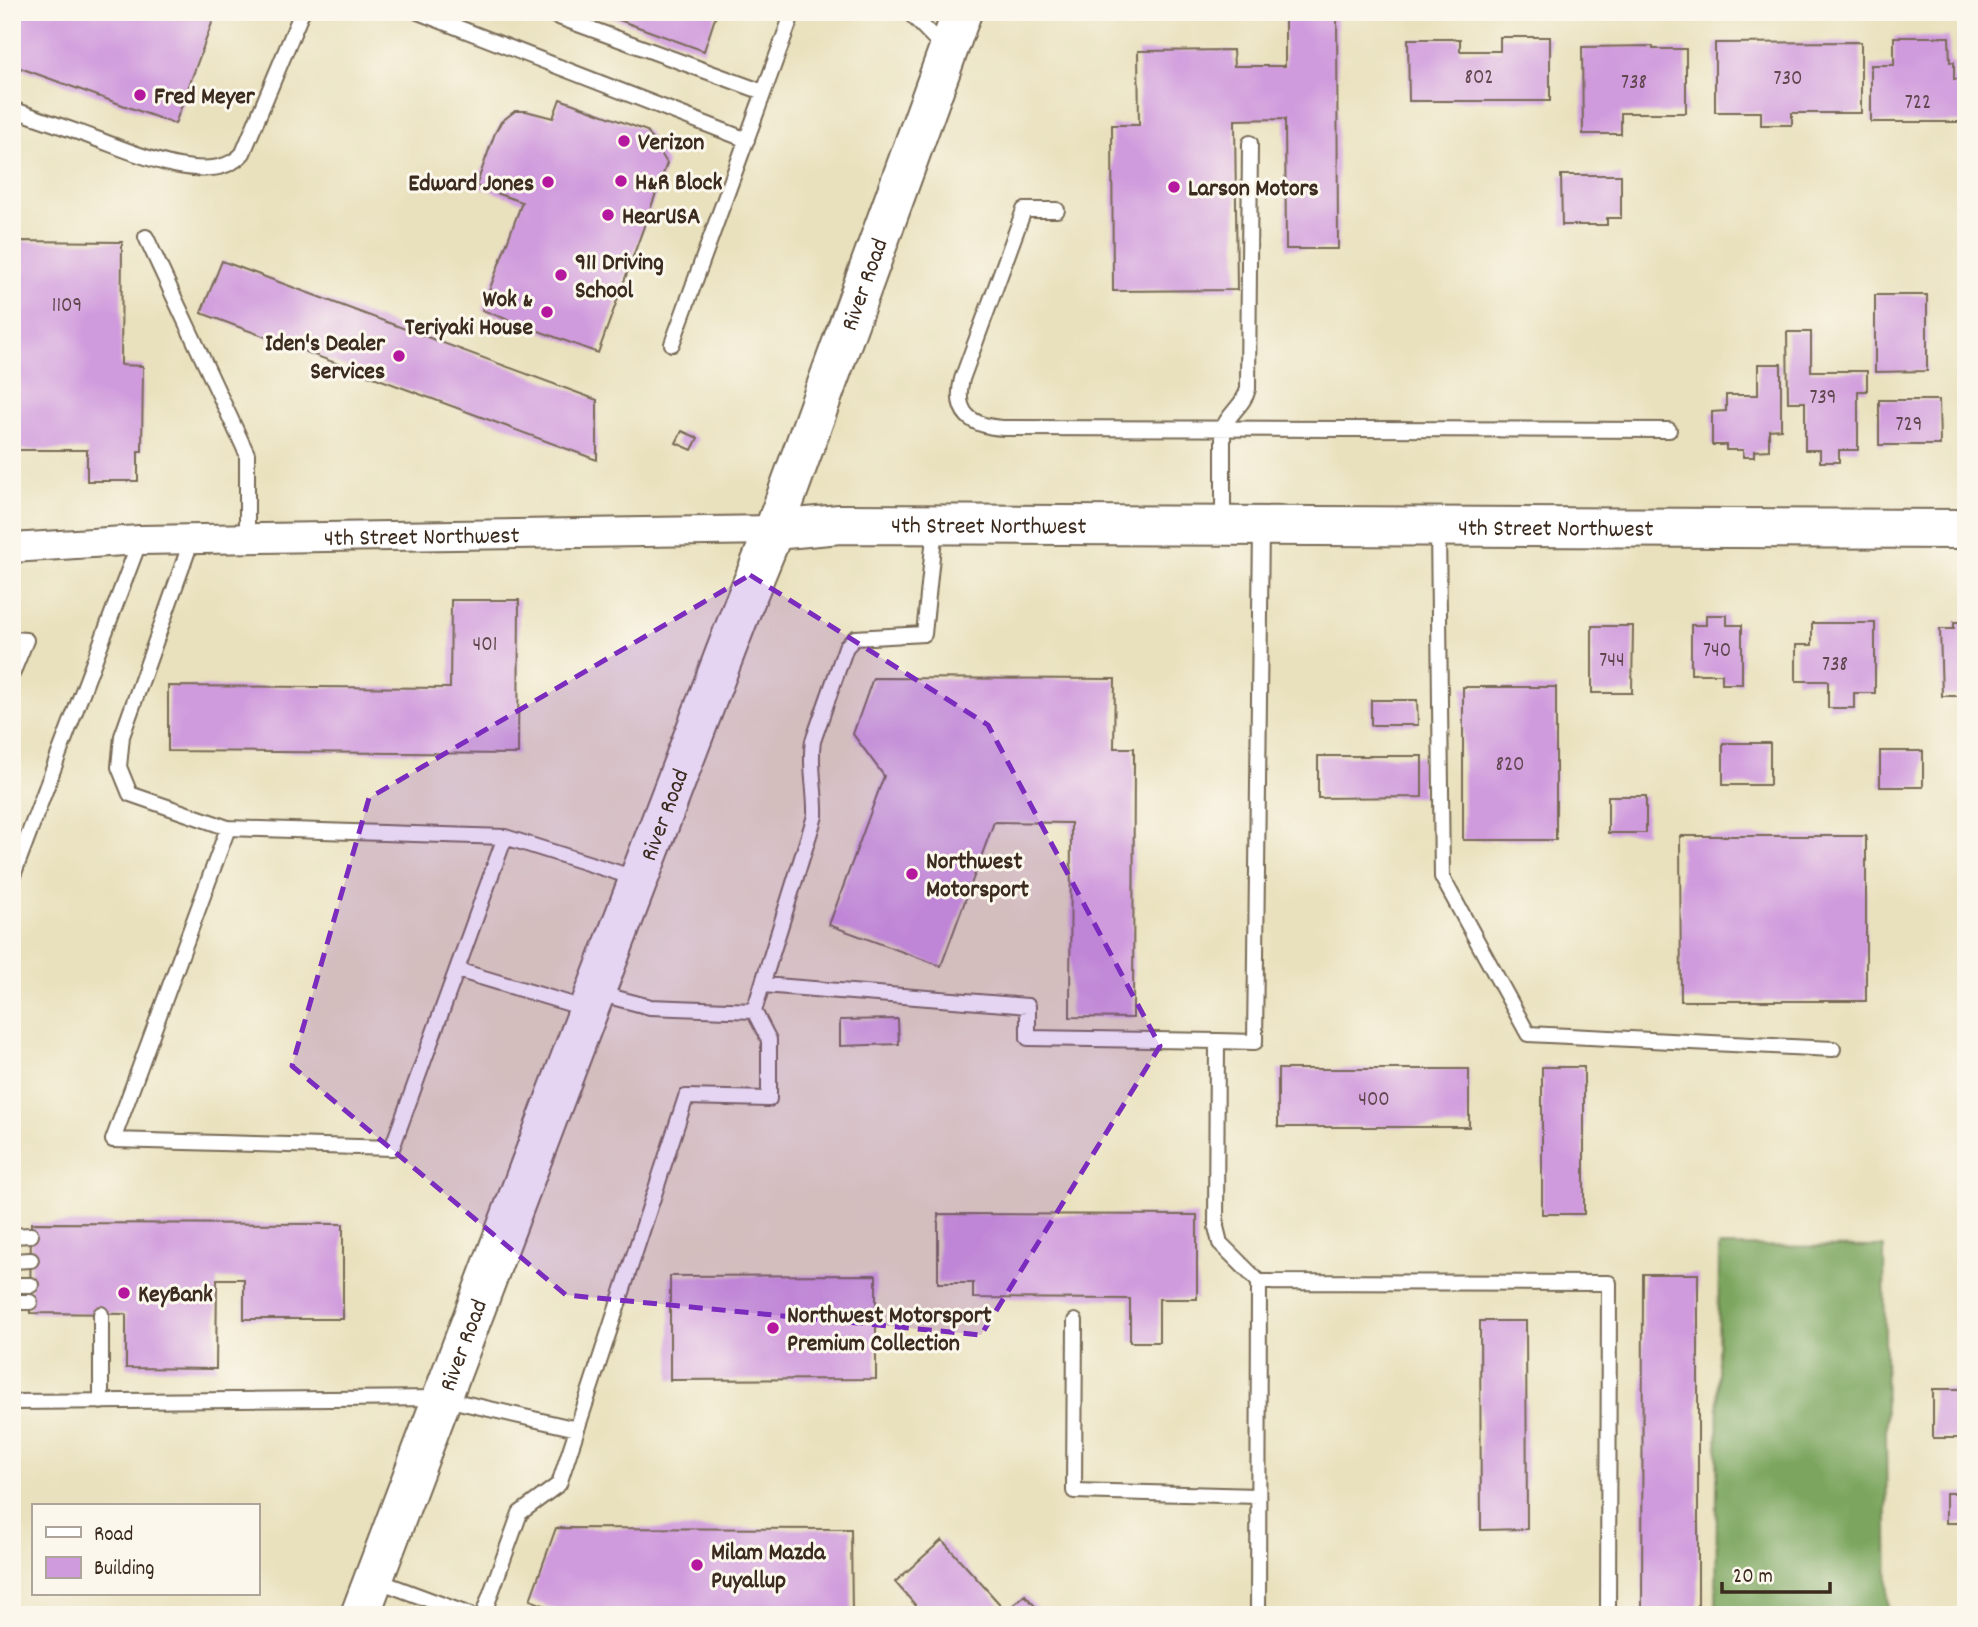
<svg xmlns="http://www.w3.org/2000/svg" width="1978" height="1627" font-family="Dekko,sans-serif">
<rect width="100%" height="100%" fill="#fbf7ec"/>
<filter id="ink" filterUnits="userSpaceOnUse"><feTurbulence type="fractalNoise" baseFrequency=".0143" numOctaves="2"/><feDisplacementMap in="SourceGraphic" scale="14" xChannelSelector="R" yChannelSelector="G"/><feConvolveMatrix kernelMatrix="1 2 1 2 8 2 1 2 1" color-interpolation-filters="sRGB"/></filter>
<filter id="wash" filterUnits="userSpaceOnUse"><feTurbulence type="fractalNoise" baseFrequency=".00686" numOctaves="4" result="noise"/><feDisplacementMap in="SourceGraphic" scale="28" xChannelSelector="R" yChannelSelector="G"/><feGaussianBlur stdDeviation="1.57" result="paint"/><feColorMatrix in="noise" values="0 0 0 0 0 0 0 0 0 0 0 0 0 0 0 0 0 1.4 0 .05"/><feComposite in="paint" operator="in"/></filter>
<g filter="url(#wash)">
<rect width="100%" height="100%" fill="#e9e1bd"/>
<path fill="#7ca65e" stroke="#5c683e" stroke-width="2" d="M1719 1246 1884 1247 1888 1615H1716Z"/>
<g id="blocks">
<path fill="#d09bdd" d="M12 12H216L175 124 12 65Z
M597 12H717L704 51Z
M1285 12H1337L1338 249H1286L1285 119 1235 120 1237 290 1113 291 1112 125H1139L1138 51 1233 50 1234 66H1285Z
M1500 37H1550V101H1409L1408 39H1460V51H1500Z
M1894 37H1949L1950 62H1954V79H1966V122H1871V65H1894Z
M1861 42V113H1792V125H1761V112H1715V43Z
M1653 46V49H1686V113H1621V134H1583L1582 47Z
M560 99 647 131 667 163 598 353 482 310 522 202 476 186 495 133 501 122 515 111H526L553 118Z
M1561 175H1621V218H1607V225H1562Z
M12 241 122 242 121 365 143 366 142 451H138V481H87V450H12Z
M222 261 597 400V460L201 313Z
M1875 295H1927V371L1875 372Z
M1787 332H1811V371H1867V391H1858V450H1839V462H1820V450H1805V402H1788Z
M1758 364H1781V429L1769 430V450L1754 451V457H1743V450H1726V445H1712V412L1726 411V395H1758Z
M1879 400H1939L1940 445H1879Z
M682 431 698 438 692 450 676 443Z
M451 600H519L518 754 168 751V686L450 688Z
M1706 615H1727V625H1742V684H1722V674H1691V625H1706Z
M1954 622H1966V696H1942L1940 629H1954Z
M1812 623H1875V693H1854V708H1828V681H1796V645H1812Z
M1592 626H1633L1632 693H1592Z
M873 678 1115 679 1114 748H1134L1133 1018 1070 1017 1071 823 994 822 941 966 829 925 884 776 853 734Z
M1463 687H1556V840H1463Z
M1371 700H1417L1418 725H1371Z
M1961 733H1966V768H1961Z
M1723 743H1770V785H1723Z
M1880 751H1923V787H1880Z
M1318 756H1422V797L1318 798Z
M1608 796H1646V833H1608Z
M1680 836H1866V1001H1681Z
M898 1019 899 1044 840 1046V1020Z
M1542 1067H1584V1214H1542Z
M1278 1069H1469V1127H1278Z
M938 1214 1197 1215V1299H1159V1342H1130V1299L973 1298V1283H938Z
M31 1223 343 1224V1319H244V1279H217L216 1369 126 1368V1314L30 1313Z
M1643 1274H1698V1615H1642Z
M876 1275V1379L670 1380V1276Z
M1480 1321H1526L1527 1529 1481 1530Z
M1933 1389H1966V1438H1933Z
M1946 1493H1966V1523H1946Z
M556 1528 851 1529 852 1615H570L530 1600Z
M942 1540 1006 1611 1025 1595 1043 1615H924L895 1582Z"/>
</g>
</g>
<g filter="url(#ink)">
<use href="#blocks" fill-opacity="0" stroke="#786a56" stroke-width="2"/>
<g fill="none" stroke-linecap="round" stroke-linejoin="round">
<g stroke="#786a56" stroke-width="18">
<path id="lane" d="M418 12 747 140
M545 12 763 92
M909 12 945 49
M12 109C40 119 67 128 94 138 130 151 212 190 243 153L302 12
M1057 210H1024L962 379C953 414 972 426 1003 428L1669 430
M146 237 247 454V538
M672 344 793 12
M1223 525V428C1229 413 1244 405 1248 389L1250 143
M1438 528 1442 877 1528 1034 1833 1049
M192 539 122 736 119 767 130 794 228 828 505 837 638 879
M12 639 26 640 12 674
M228 828 113 1140 392 1148 505 837
M12 878 140 540
M457 970 587 1009
M763 985 1028 1006V1038L1217 1041 1216 1227 1220 1243 1259 1282
M597 993 650 1007 754 1011 815 816C816 791 809 765 813 741L846 647 855 638 924 634 935 527
M1217 1041 1255 1042 1261 528
M12 1236 31 1235
M12 1261 31 1260
M12 1285H31
M12 1302H30
M101 1314V1402
M1075 1321 1074 1491 1258 1496
M12 1402 441 1398 577 1429
M376 1580 470 1615
M483 1615 520 1513 559 1484 686 1097 769 1099V1040L754 1011
M1258 1615 1259 1282 1609 1283 1608 1615"/>
</g>
<g stroke="#786a56" stroke-width="32">
<g id="street">
<path id="s1" d="M12 548 140 540 774 530"/>
</g>
</g>
<g stroke="#786a56" stroke-width="42">
<g id="secondary">
<path id="s2" d="M774 530 840 524 1966 529"/>
</g>
</g>
<g stroke="#786a56" stroke-width="42">
<g id="primary">
<path id="s3" d="M360 1615 589 1009 743 606 774 530 962 12"/>
</g>
</g>
<use href="#lane" stroke="#fff" stroke-width="14"/>
<use href="#street" stroke="#fff" stroke-width="28"/>
<use href="#secondary" stroke="#fff" stroke-width="38"/>
<use href="#primary" stroke="#fff" stroke-width="38"/>
</g>
</g>
<path fill="#7b2cbf" fill-opacity="0.2" stroke="#7b2cbf" stroke-width="5" stroke-dasharray="14 9" stroke-linejoin="round" d="M750 575 988 725 1160 1046 981 1335 566 1295 292 1066 369 798Z"/>
<g fill="#b5179e" stroke="#fbf7ec" stroke-width="2.5">
<circle cx="140" cy="95" r="7"/>
<circle cx="624" cy="141" r="7"/>
<circle cx="621" cy="181" r="7"/>
<circle cx="548" cy="182" r="7"/>
<circle cx="1174" cy="187" r="7"/>
<circle cx="608" cy="215" r="7"/>
<circle cx="561" cy="275" r="7"/>
<circle cx="547" cy="312" r="7"/>
<circle cx="399" cy="356" r="7"/>
<circle cx="912" cy="874" r="7"/>
<circle cx="124" cy="1293" r="7"/>
<circle cx="773" cy="1328" r="7"/>
<circle cx="697" cy="1565" r="7"/>
</g>
<g text-anchor="middle" stroke-width="6" stroke-linejoin="round" paint-order="stroke">
<g font-size="21" fill="#60464e">
<text x="1479" y="83">802</text>
<text x="1788" y="84">730</text>
<text x="1634" y="88">738</text>
<text x="1918" y="108">722</text>
<text x="67" y="311">1109</text>
<text x="1823" y="403">739</text>
<text x="1909" y="430">729</text>
<text x="485" y="650">401</text>
<text x="1717" y="656">740</text>
<text x="1612" y="666">744</text>
<text x="1835" y="670">738</text>
<text x="1510" y="770">820</text>
<text x="1374" y="1105">400</text>
</g>
<g font-size="24" font-weight="bold" fill="#3b2a1e" stroke="#fbf7ec" text-anchor="start">
<text x="154" y="103">Fred Meyer</text>
<text x="638" y="149">Verizon</text>
<text x="635" y="189">H&amp;R Block</text>
<text x="534" y="190" text-anchor="end">Edward Jones</text>
<text x="1188" y="195">Larson Motors</text>
<text x="622" y="223">HearUSA</text>
<text x="575" y="269">911 Driving<tspan x="575" dy="28">School</tspan></text>
<text x="533" y="306" text-anchor="end">Wok &amp;<tspan x="533" dy="28">Teriyaki House</tspan></text>
<text x="385" y="350" text-anchor="end">Iden's Dealer<tspan x="385" dy="28">Services</tspan></text>
<text x="926" y="868">Northwest<tspan x="926" dy="28">Motorsport</tspan></text>
<text x="138" y="1301">KeyBank</text>
<text x="787" y="1322">Northwest Motorsport<tspan x="787" dy="28">Premium Collection</tspan></text>
<text x="711" y="1559">Milam Mazda<tspan x="711" dy="28">Puyallup</tspan></text>
</g>
<g font-size="24" fill="#3b2a1e" stroke="#fbf7ec">
<text dy="8" stroke="none"><textPath href="#s3" startOffset="1423">River Road</textPath></text>
<text dy="8" stroke="none"><textPath href="#s2" startOffset="215">4th Street Northwest</textPath></text>
<text dy="8" stroke="none"><textPath href="#s2" startOffset="782">4th Street Northwest</textPath></text>
<text dy="8" stroke="none"><textPath href="#s1" startOffset="410">4th Street Northwest</textPath></text>
<text dy="8" stroke="none"><textPath href="#s3" startOffset="856">River Road</textPath></text>
<text dy="8" stroke="none"><textPath href="#s3" startOffset="289">River Road</textPath></text>
</g>
</g>
<rect width="1978" height="1627" fill="none" stroke="#fbf7ec" stroke-width="42"/>
<rect x="32" y="1504" width="228" height="91" fill="#fbf7ec" stroke="#aea59a" stroke-width="2"/>
<rect x="46" y="1527" width="35" height="10" fill="#ffffff" stroke="#aea59a" stroke-width="2"/>
<text x="94" y="1540" font-size="21" fill="#3b2a1e">Road</text>
<rect x="46" y="1557" width="35" height="21" fill="#d09bdd" stroke="#aea59a" stroke-width="2"/>
<text x="94" y="1574" font-size="21" fill="#3b2a1e">Building</text>
<path d="M1722 1582v10h108v-10" fill="none" stroke="#3b2a1e" stroke-width="3.5"/>
<text x="1733" y="1582" font-size="21" fill="#3b2a1e" stroke="#fbf7ec" stroke-width="5" paint-order="stroke">20 m</text>
</svg>
